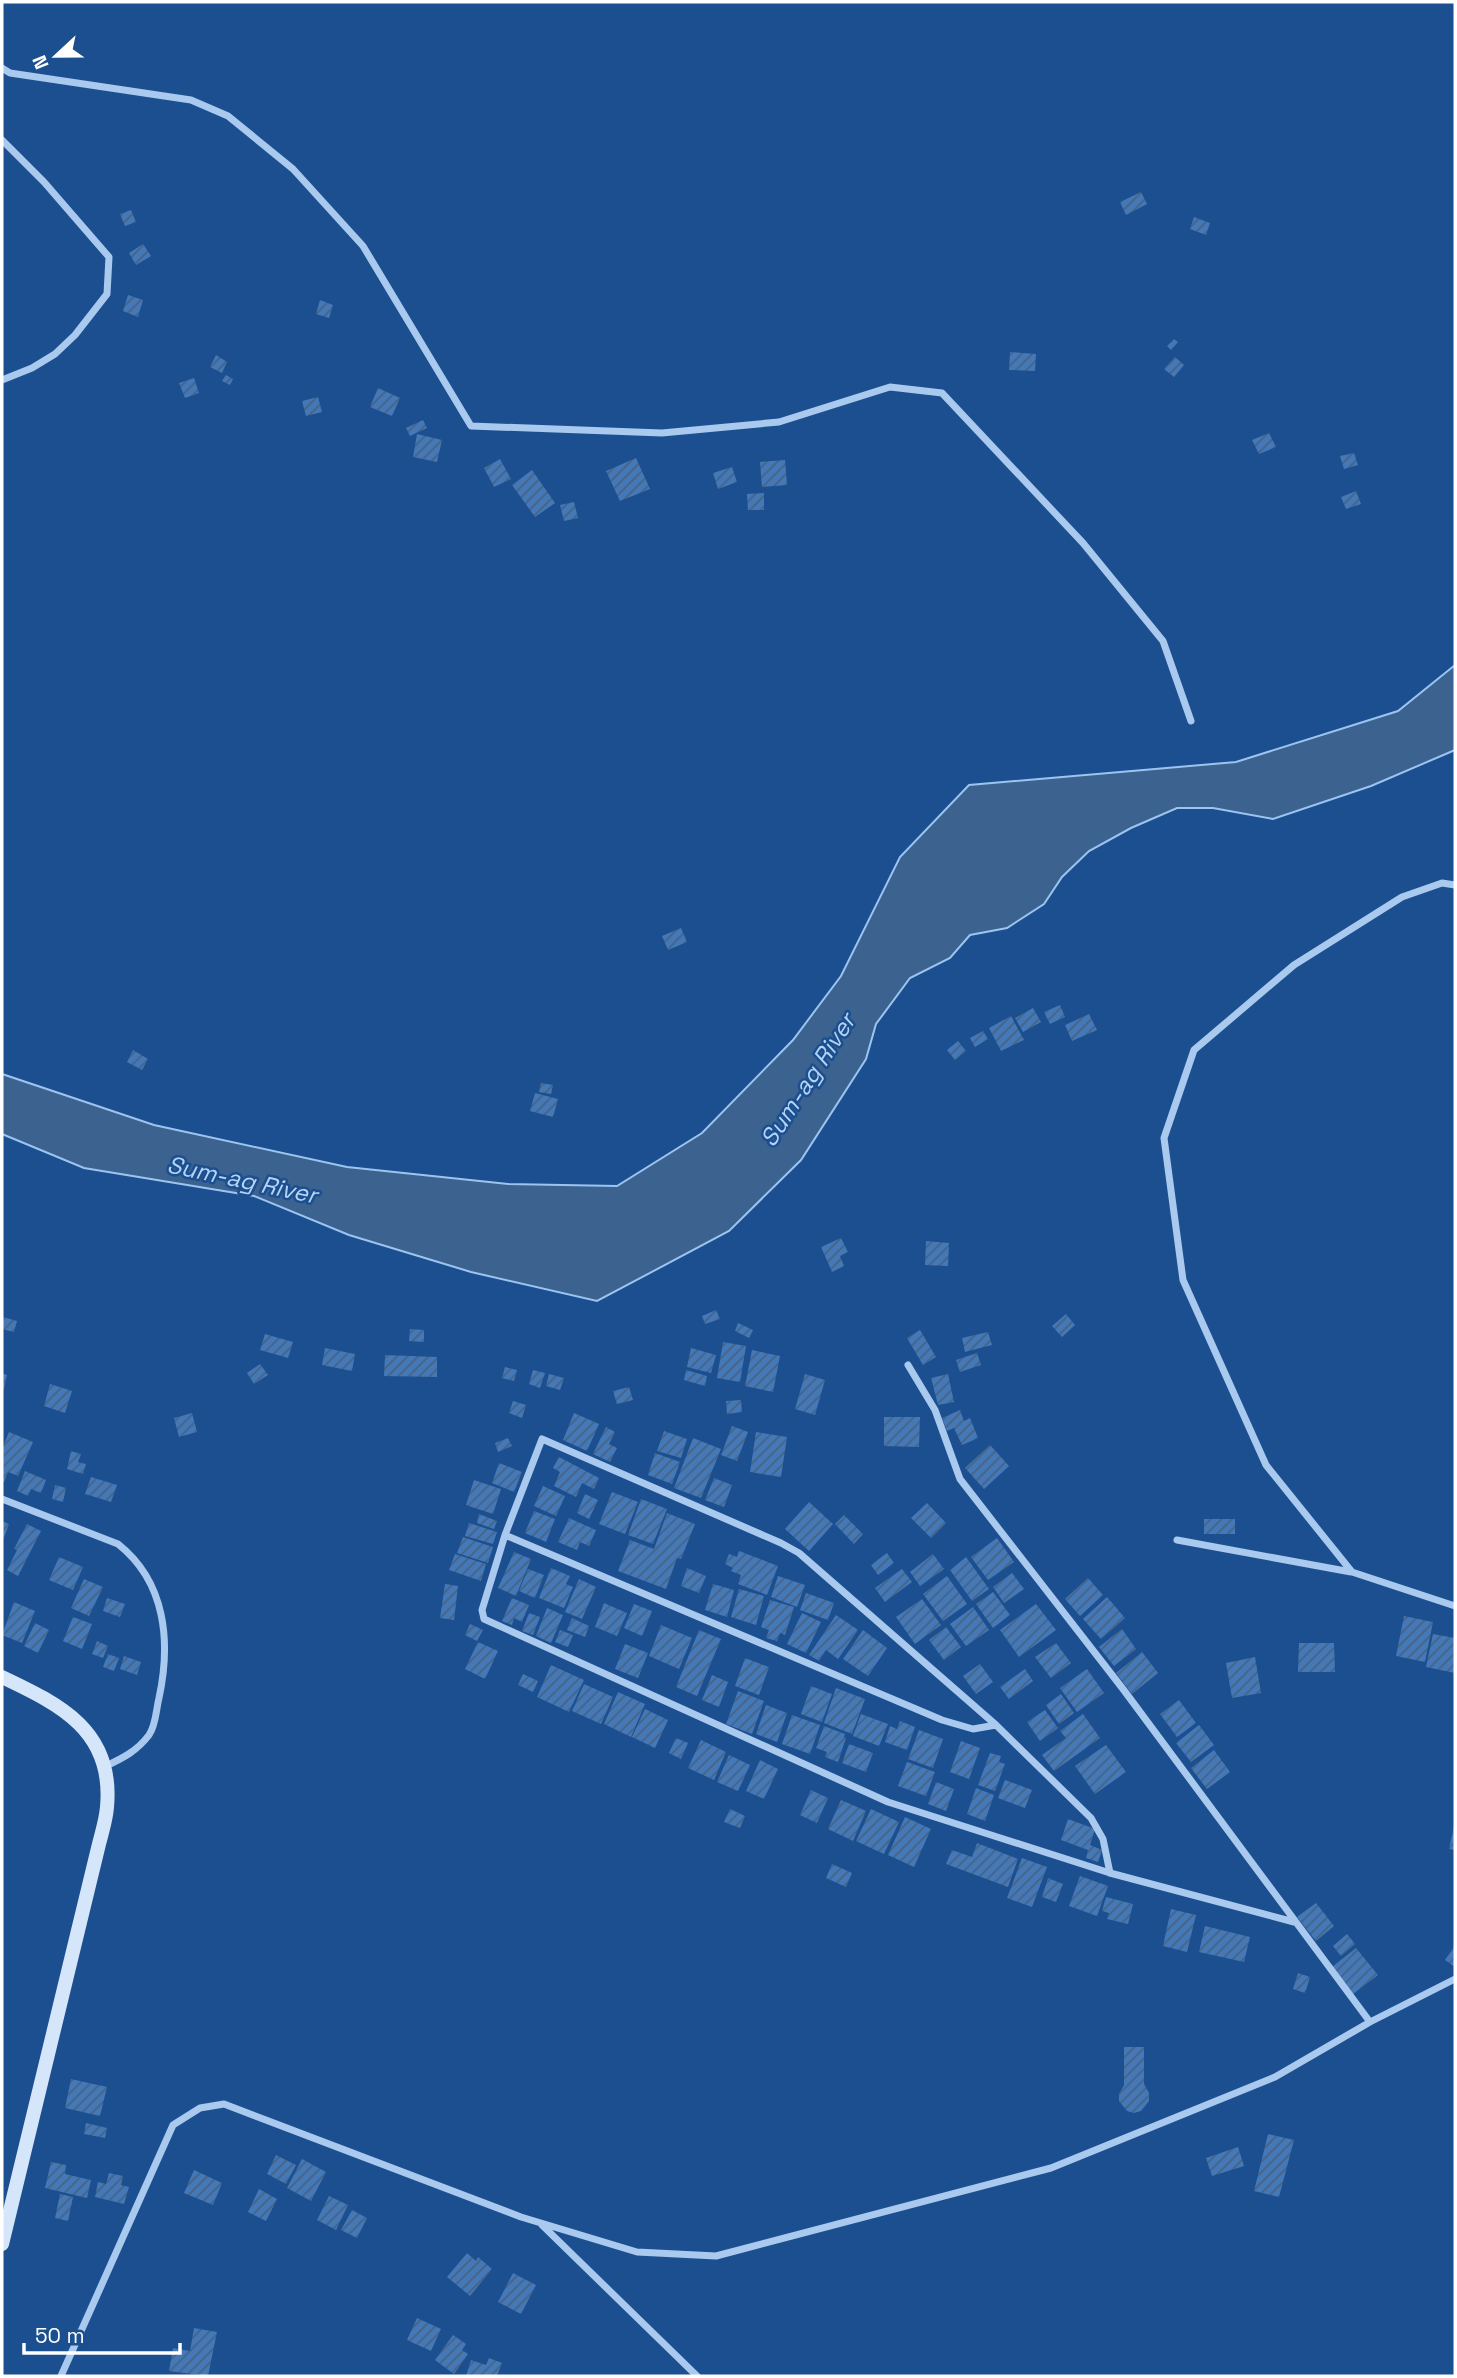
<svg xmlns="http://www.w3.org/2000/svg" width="1457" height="2378" font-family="'Space Grotesk',sans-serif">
<defs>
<pattern id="building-hatch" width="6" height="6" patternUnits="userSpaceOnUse" patternTransform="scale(1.75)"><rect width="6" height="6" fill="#4478b7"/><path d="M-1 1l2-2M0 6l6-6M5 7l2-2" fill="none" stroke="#486282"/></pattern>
</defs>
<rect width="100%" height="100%" fill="#1b4f8f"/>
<path fill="#3c6290" stroke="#9cc4f0" stroke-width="2" d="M1455 665V750L1371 786 1273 819 1213 808H1177L1131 828 1089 851 1062 877 1044 904 1007 928 970 935 950 958 910 978 876 1024 866 1059 801 1160 729 1231 597 1301 471 1272 349 1235 254 1196 84 1168 2 1134V1074L154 1125 347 1167 508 1184 617 1186 702 1133 793 1040 841 976 900 857 969 785 1236 762 1398 711Z"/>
<path fill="url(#building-hatch)" d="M1141 192 1147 204 1126 215 1120 202Z
M131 210 136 222 125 226 120 214Z
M1194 217 1210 223 1206 235 1190 229Z
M143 244 151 256 136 265 129 253Z
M128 295 143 300 138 317 123 311Z
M320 300 333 305 329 318 316 314Z
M1174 339 1178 342 1171 350 1167 346Z
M1010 352 1036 354 1035 371 1009 370Z
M216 355 227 362 222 373 210 367Z
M1175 357 1184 365 1174 377 1164 369Z
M226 375 233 379 230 385 222 381Z
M194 378 199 393 185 398 179 383Z
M378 388 400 398 392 416 370 407Z
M318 397 322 412 306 416 302 401Z
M423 420 427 428 410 436 406 428Z
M1269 433 1276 447 1259 454 1252 440Z
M417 434 442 440 437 462 413 457Z
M1354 453 1358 465 1344 469 1340 456Z
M636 458 650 489 620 501 606 471Z
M500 459 511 479 494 487 484 468Z
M785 460 787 485 762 487 760 462Z
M732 467 737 482 718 489 713 473Z
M532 470 555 503 535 517 512 485Z
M1356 491 1361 504 1346 509 1341 497Z
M764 493V510H748L747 494Z
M574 502 578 518 564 521 560 505Z
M681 928 687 942 668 950 662 936Z
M1060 1005 1065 1017 1050 1024 1044 1012Z
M1033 1008 1041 1022 1023 1032 1015 1018Z
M1089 1014 1097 1030 1072 1041 1065 1025Z
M1011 1016 1024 1040 1001 1051 989 1028Z
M983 1031 988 1039 975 1047 970 1038Z
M958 1041 966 1051 955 1060 947 1050Z
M133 1050 148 1059 142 1070 127 1062Z
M541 1083 553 1085 551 1094 539 1092Z
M535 1093 558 1099 553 1117 530 1111Z
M841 1238 848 1252 840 1256 844 1266 832 1272 821 1247Z
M926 1241 949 1243 948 1266 925 1265Z
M716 1310 720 1319 705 1324 702 1316Z
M1066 1314 1075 1325 1062 1337 1052 1326Z
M3 1317 17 1321 14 1332 2 1329Z
M738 1323 753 1330 749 1338 735 1331Z
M410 1329 424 1330V1342L409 1341Z
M920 1330 936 1357 923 1365 907 1338Z
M988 1332 992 1345 965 1352 962 1338Z
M265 1334 293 1342 288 1358 260 1350Z
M723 1342 746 1346 740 1382 717 1378Z
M325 1348 355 1354 352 1371 322 1365Z
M691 1348 716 1355 711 1373 687 1367Z
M752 1350 780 1356 773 1392 745 1386Z
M977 1353 981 1365 960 1372 956 1360Z
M385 1355 437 1357V1377L384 1376Z
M260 1364 268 1375 254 1384 247 1373Z
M505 1367 517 1370 514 1381 502 1378Z
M533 1370 545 1373 540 1388 529 1384Z
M686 1370 707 1376 705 1386 684 1380Z
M2 1373 7 1375 3 1393 2 1392Z
M549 1374 564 1378 560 1390 546 1386Z
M805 1374 825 1380 815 1415 795 1409Z
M948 1374 954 1402 938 1405 931 1378Z
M50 1384 72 1391 65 1413 44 1406Z
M629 1387 633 1400 617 1404 613 1391Z
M741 1400 742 1412 727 1414 726 1401Z
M513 1401 526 1405 522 1418 509 1413Z
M960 1410 964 1421 970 1418 978 1438 962 1445 954 1428 947 1431 942 1418Z
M192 1413 197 1432 179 1437 174 1418Z
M574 1413 599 1424 587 1451 563 1440Z
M884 1417H920L919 1447 884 1446Z
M732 1426 748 1432 737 1461 721 1455Z
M606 1427 615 1432 609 1444 617 1448 610 1462 593 1454Z
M664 1431 687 1439 681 1458 657 1451Z
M9 1432 33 1442 18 1476 8 1472 4 1482H2V1449Z
M756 1432 787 1437 781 1477 750 1472Z
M508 1438 512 1446 498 1452 495 1443Z
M693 1438 721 1449 701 1498 674 1488Z
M990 1445 1009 1466 984 1489 965 1468Z
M71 1451 81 1454 78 1462 86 1464 83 1474 67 1469Z
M655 1453 680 1462 672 1484 648 1475Z
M559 1457 599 1478 594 1489 582 1483 576 1497 554 1486 560 1472 553 1468Z
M499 1463 522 1472 514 1492 492 1483Z
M25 1471 46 1480 41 1493 31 1489 28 1496 17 1491Z
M91 1477 117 1485 111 1502 85 1494Z
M714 1478 732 1485 724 1507 705 1500Z
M474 1480 501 1489 493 1514 466 1505Z
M55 1485 66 1488 63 1502 52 1499Z
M543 1486 565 1496 556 1516 534 1506Z
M612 1492 638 1502 625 1534 599 1524Z
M585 1494 598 1500 589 1519 577 1513Z
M641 1499 667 1509 653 1544 628 1535Z
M809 1502 833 1524 809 1551 785 1529Z
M927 1503 946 1523 931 1538 911 1518Z
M534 1511 555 1519 546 1542 525 1533Z
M667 1513 695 1524 681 1559 677 1558 666 1589 618 1571 630 1540 654 1549Z
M479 1514 497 1521 494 1529 477 1523Z
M844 1515 863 1534 854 1544 835 1524Z
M569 1518 596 1530 589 1546 580 1542 577 1550 558 1542Z
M1204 1519H1235V1534H1204Z
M2 1521 9 1524 2 1543Z
M469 1523 497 1532 493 1544 465 1536Z
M27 1524 41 1531 18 1576 7 1570 17 1550 14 1549Z
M463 1537 493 1547 488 1563 457 1553Z
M997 1538 1014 1562 988 1580 971 1557Z
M739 1551 778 1566 767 1595 738 1584 741 1575 731 1571 733 1568 725 1564 729 1554 737 1557Z
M514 1552 531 1559 516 1596 498 1588Z
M887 1553 894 1563 878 1575 871 1565Z
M455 1554 486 1564 481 1581 449 1570Z
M933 1554 944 1569 920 1586 910 1572Z
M59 1557 83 1567 73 1590 49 1580Z
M966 1557 989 1589 972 1601 950 1570Z
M551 1568 570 1576 566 1584 573 1587 564 1608 539 1598Z
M687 1568 706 1576 699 1593 681 1586Z
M528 1569 544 1575 535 1598 519 1591Z
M902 1569 912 1582 885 1602 875 1588Z
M1012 1573 1024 1589 1004 1603 993 1587Z
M778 1576 805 1585 797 1607 771 1597Z
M947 1576 967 1604 943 1621 923 1594Z
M1088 1578 1103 1595 1080 1616 1065 1599Z
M84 1579 103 1587 89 1616 71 1608Z
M579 1579 596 1587 582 1619 565 1612Z
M445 1584 458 1586 454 1620 440 1618Z
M713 1584 734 1590 727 1617 705 1610Z
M739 1589 764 1596 756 1625 731 1617Z
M993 1592 1010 1615 993 1628 976 1604Z
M806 1593 834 1603 828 1620 800 1610Z
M1107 1597 1125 1618 1101 1639 1083 1619Z
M107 1598 125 1604 120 1617 103 1611Z
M512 1598 529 1605 522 1622 514 1618 512 1625 502 1621Z
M922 1599 941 1625 915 1644 896 1617Z
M770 1600 794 1607 785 1635 780 1633 777 1641 766 1638 769 1630 761 1627Z
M14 1602 35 1611 22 1643 2 1635Z
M604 1603 627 1613 617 1636 595 1627Z
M634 1604 652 1611 642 1636 624 1628Z
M1036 1604 1056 1630 1019 1657 1000 1630Z
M973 1607 989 1630 966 1646 950 1624Z
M547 1608 563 1615 551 1643 536 1636Z
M529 1613 540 1617 533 1635 522 1631Z
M802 1613 821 1622 806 1653 787 1644Z
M836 1615 858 1630 838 1659 826 1650 819 1661 809 1655Z
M1404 1616 1433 1622 1425 1662 1396 1656Z
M73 1617 92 1624 82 1649 63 1641Z
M572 1618 589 1626 585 1637 567 1630Z
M35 1623 49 1630 38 1653 24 1646Z
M470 1624 483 1630 477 1641 465 1635Z
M661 1625 692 1638 679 1669 649 1656Z
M946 1627 961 1647 944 1660 929 1640Z
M1122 1629 1136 1649 1114 1666 1099 1647Z
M560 1630 573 1635 568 1647 555 1642Z
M699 1630 721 1639 697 1696 676 1687Z
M863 1630 887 1648 868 1676 843 1659Z
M1433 1634 1455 1638V1673L1426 1667Z
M97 1641 108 1646 103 1658 92 1654Z
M478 1642 498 1651 485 1679 465 1669Z
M1056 1643 1071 1663 1051 1678 1035 1657Z
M1299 1643H1334L1335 1672H1298Z
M625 1644 648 1653 638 1678 615 1669Z
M1142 1652 1158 1673 1132 1694 1116 1673Z
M108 1654 119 1658 114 1671 103 1667Z
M124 1656 141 1662 137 1675 120 1669Z
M1255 1657 1261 1693 1232 1698 1226 1663Z
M745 1658 769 1667 759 1695 735 1686Z
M980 1664 993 1682 976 1694 963 1676Z
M551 1665 584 1680 569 1712 537 1697Z
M1025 1669 1033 1681 1009 1699 1000 1687Z
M1087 1669 1104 1693 1077 1712 1060 1688Z
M523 1674 538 1681 533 1692 518 1685Z
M712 1675 728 1682 719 1707 702 1700Z
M584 1684 613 1697 601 1724 572 1711Z
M811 1686 832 1694 822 1722 801 1714Z
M836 1688 865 1699 852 1734 824 1723Z
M738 1691 764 1701 752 1734 726 1724Z
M618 1692 645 1704 631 1737 604 1724Z
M1061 1694 1074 1713 1059 1724 1046 1705Z
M1179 1700 1196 1723 1177 1737 1160 1714Z
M766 1705 787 1713 777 1742 756 1734Z
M645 1709 668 1720 655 1748 632 1737Z
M1045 1710 1058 1728 1040 1741 1027 1722Z
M861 1714 888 1724 879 1746 853 1736Z
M1083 1714 1100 1738 1054 1771 1042 1755 1066 1738 1060 1731Z
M792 1715 820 1725 810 1754 782 1744Z
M900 1721 915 1727 907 1750 885 1742 890 1726 897 1729Z
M1199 1725 1214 1745 1191 1762 1176 1743Z
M824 1726 845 1734 844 1737 846 1738 838 1762 825 1757 827 1752 816 1748Z
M919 1730 943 1739 933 1768 908 1759Z
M676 1738 688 1743 681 1759 669 1753Z
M701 1740 726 1752 714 1780 688 1768Z
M961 1741 980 1748 969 1779 950 1772Z
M849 1744 873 1753 866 1772 842 1763Z
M1106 1745 1126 1772 1095 1794 1075 1766Z
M1214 1750 1230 1772 1207 1789 1191 1768Z
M990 1753 1001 1756 999 1762 1005 1764 995 1791 978 1785Z
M729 1755 750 1765 738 1791 717 1782Z
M760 1760 778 1769 764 1799 746 1791Z
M907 1762 935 1772 926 1796 898 1786Z
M1005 1780 1032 1790 1025 1808 998 1798Z
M936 1782 954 1789 946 1811 928 1804Z
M976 1788 994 1795 985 1821 967 1814Z
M811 1790 828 1798 817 1823 800 1815Z
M841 1800 866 1811 853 1841 828 1829Z
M730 1809 745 1816 740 1828 724 1822Z
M871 1809 899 1822 884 1854 856 1841Z
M905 1817 931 1829 914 1867 888 1855Z
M1068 1819 1095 1829 1090 1845 1102 1850 1098 1862 1086 1858 1088 1850 1061 1840Z
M1454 1826H1455V1850L1449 1849Z
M977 1843 1018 1859 1008 1887 946 1864 952 1850 972 1857Z
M1022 1858 1047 1867 1032 1907 1007 1898Z
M832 1864 852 1873 846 1887 826 1878Z
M1080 1876 1108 1886 1097 1916 1069 1906Z
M1048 1878 1063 1884 1056 1902 1042 1897Z
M1106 1897 1133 1904 1128 1924 1107 1919 1109 1913 1102 1911Z
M1316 1903 1334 1926 1316 1941 1297 1917Z
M1171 1909 1196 1915 1187 1952 1163 1946Z
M1205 1926 1250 1937 1244 1962 1199 1952Z
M1347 1934 1355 1944 1341 1956 1333 1946Z
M1455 1945V1967L1445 1960Z
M1356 1948 1378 1975 1353 1994 1332 1967Z
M1298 1973 1310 1977 1305 1993 1293 1989Z
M1124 2047H1144V2084L1149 2093V2101L1141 2111 1134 2113 1127 2111 1119 2101V2094L1124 2085Z
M71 2079 107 2087 100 2116 65 2108Z
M86 2123 107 2128 105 2138 84 2134Z
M1268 2134 1294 2140 1279 2197 1254 2191Z
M1238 2147 1244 2166 1212 2176 1206 2158Z
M276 2155 296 2165 286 2184 267 2174Z
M302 2159 326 2172 311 2201 287 2188Z
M51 2162 66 2165 65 2174 91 2180 87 2198 45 2188Z
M194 2170 222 2183 213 2205 184 2193Z
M109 2173 123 2176 121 2185 129 2187 124 2204 95 2197 98 2182 106 2184Z
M259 2189 277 2199 266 2221 248 2212Z
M60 2194 73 2197 68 2221 55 2218Z
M329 2196 348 2205 336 2230 317 2220Z
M352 2210 367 2218 357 2238 341 2230Z
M467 2253 476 2261 478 2257 492 2269 470 2296 447 2277Z
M513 2273 536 2285 521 2314 498 2302Z
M417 2318 441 2329 431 2351 407 2340Z
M194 2328 217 2332 208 2376 169 2371 173 2348 190 2351Z
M453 2335 466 2344 462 2350 468 2354 454 2374 435 2360Z
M489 2358 502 2363 497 2376H466L471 2360 486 2365Z"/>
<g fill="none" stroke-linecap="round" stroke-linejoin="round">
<path stroke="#a9c9ee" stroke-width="7" d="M2 68 10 73 191 100 228 116 293 169 363 246 471 426 662 433 779 422 890 387 942 393 1083 543 1163 641 1191 721
M2 140 44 182 109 257 107 294 75 335 55 354 32 368 2 380
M1455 885 1442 883 1402 897 1294 965 1194 1050 1164 1138 1183 1280 1266 1465 1352 1572 1455 1606
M908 1365 935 1410 960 1479 1123 1689 1370 2022
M2 1499 118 1544C166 1582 171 1642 159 1698 156 1710 156 1725 149 1735 137 1751 123 1758 106 1766
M505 1535 942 1720 973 1729 996 1725
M1177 1540 1351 1572
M1110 1873 1103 1839 1091 1818 996 1725 799 1553 781 1543 542 1439 505 1535 482 1610 484 1619 888 1802 1110 1873 1294 1922
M542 2225 697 2376
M61 2376 173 2125 200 2108 224 2104 521 2217 637 2252 716 2256 1051 2168 1275 2077 1370 2022 1455 1979"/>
<path stroke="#d6e6fa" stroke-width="14" d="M2 1677C61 1705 114 1731 107 1807 106 1820 102 1832 99 1844L2 2244"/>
</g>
<g text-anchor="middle" stroke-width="5" stroke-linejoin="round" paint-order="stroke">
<g font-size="24" font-style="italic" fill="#b5d3f5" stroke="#1b4f8f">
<text transform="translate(808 1080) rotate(-57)" y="8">Sum-ag River</text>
<text transform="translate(242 1180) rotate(12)" y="8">Sum-ag River</text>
</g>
</g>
<rect width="1457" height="2378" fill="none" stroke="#ffffff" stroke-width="7"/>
<g transform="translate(56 56) rotate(248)" stroke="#1b4f8f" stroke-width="5" paint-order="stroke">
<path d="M0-5L12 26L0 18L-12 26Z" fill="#ffffff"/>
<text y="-10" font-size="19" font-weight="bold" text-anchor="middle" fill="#ffffff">N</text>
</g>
<path d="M24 2343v10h156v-10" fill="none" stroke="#ffffff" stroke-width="3.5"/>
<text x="35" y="2343" font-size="21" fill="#ffffff" stroke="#1b4f8f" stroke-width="5" paint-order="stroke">50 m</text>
</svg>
